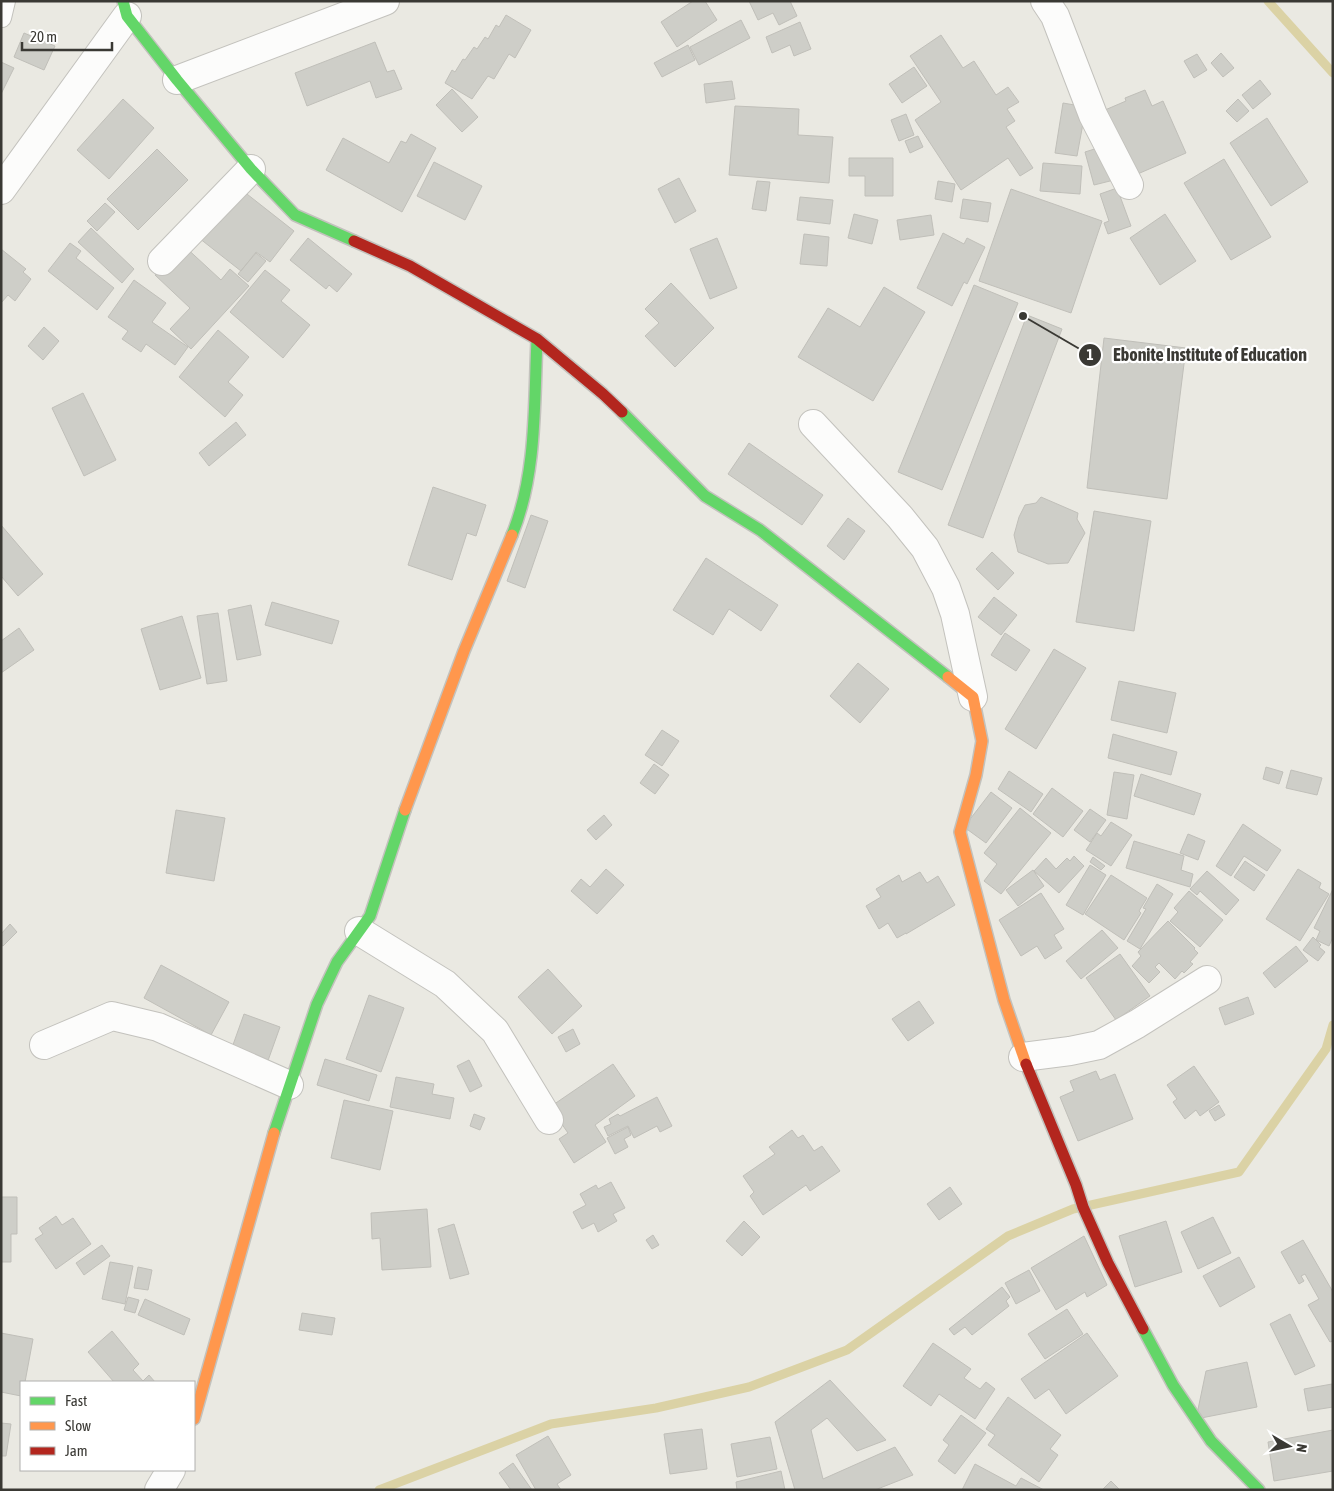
<svg xmlns="http://www.w3.org/2000/svg" width="1334" height="1491" font-family="'Asap Condensed',sans-serif">
<rect width="100%" height="100%" fill="#eae9e2"/>
<g fill="none" stroke-linecap="round" stroke-linejoin="round">
<path stroke="#dbd2a5" stroke-width="9" d="M1268 1 1333 73
M379 1490 551 1424 656 1408 749 1387 847 1350 1008 1236 1073 1209 1239 1172 1326 1049 1333 1025"/>
</g>
<path fill="#cecec8" stroke="#c0bfb9" d="M693 1H705L717 20 677 47 661 22Z
M749 1H790L797 16 779 25 773 13 758 20Z
M506 15 531 30 515 58 509 54 494 79 488 76 472 99 445 83 452 70 455 72 463 59 465 60 474 47 477 49 485 37 488 39 496 25 499 27Z
M741 20 750 38 699 65 690 47Z
M800 22 811 49 794 56 790 45 772 53 766 37Z
M24 33 55 46 44 70 14 57Z
M941 35 963 68 974 61 996 95 1008 87 1019 102 1007 109 1015 121 1006 127 1033 168 1020 176 1008 158 961 190 915 120 941 102 910 56Z
M375 42 387 72 394 70 402 89 376 98 370 81 307 106 295 73Z
M688 45 695 60 662 77 654 63Z
M1221 53 1234 68 1223 77 1211 63Z
M1197 54 1207 70 1194 78 1184 61Z
M1 62 14 68 1 94Z
M914 67 927 86 902 103 889 84Z
M1260 80 1271 94 1253 109 1242 95Z
M732 81 735 99 706 103 704 84Z
M452 89 478 117 462 132 436 105Z
M1145 90 1152 106 1163 101 1186 153 1133 176 1105 110 1126 101 1125 98Z
M123 99 154 128 109 179 77 150Z
M1238 99 1249 111 1237 122 1226 111Z
M1063 103 1086 107 1077 156 1055 153Z
M735 106 799 109 798 135 833 137 829 183 729 175Z
M906 114 914 135 899 141 891 120Z
M1267 118 1308 182 1271 206 1230 143Z
M411 134 436 148 402 212 326 170 343 138 389 163 401 141 406 143Z
M918 136 923 147 910 153 905 141Z
M1104 146 1114 180 1094 185 1085 152Z
M157 149 188 180 138 230 107 199Z
M849 158H893V196H865V176H849Z
M1224 159 1271 237 1231 260 1184 183Z
M434 162 482 186 465 220 417 196Z
M1043 163 1082 166 1080 194 1040 191Z
M679 178 696 211 675 223 658 189Z
M757 181 770 182 766 211 752 209Z
M938 181 955 184 952 202 935 199Z
M238 187 294 231 270 262 256 252 241 271 199 238Z
M1117 188 1131 226 1108 234 1104 223 1109 221 1100 194Z
M1011 189 1102 221 1071 313 979 281Z
M800 197 833 200 830 224 797 220Z
M963 199 991 203 988 222 960 218Z
M105 203 115 212 97 231 87 221Z
M854 214 878 220 872 244 848 238Z
M1165 214 1196 261 1160 285 1130 238Z
M931 215 934 235 900 240 897 220Z
M91 228 134 269 122 283 78 242Z
M943 233 964 244 967 238 985 247 967 284 964 282 952 306 917 288Z
M804 234 829 237 827 266 800 264Z
M308 238 352 274 337 292 329 285 326 289 290 260Z
M717 238 737 288 710 299 690 249Z
M70 243 81 251 76 258 114 288 97 310 48 271Z
M182 244 221 280 230 269 249 286 191 349 170 329 190 308 155 275Z
M1 249 26 269 23 272 31 279 15 301 8 295 1 303Z
M256 253 266 261 248 282 238 274Z
M265 270 290 290 281 301 310 325 283 358 230 312Z
M134 280 166 303 152 322 188 347 175 365 146 344 141 352 122 339 128 331 108 317Z
M671 283 714 328 675 367 645 336 659 323 645 309Z
M974 285 1018 303 942 490 898 472Z
M884 287 925 312 873 401 798 357 828 308 860 327Z
M1027 315 1062 329 983 538 948 525Z
M44 327 59 341 43 360 28 346Z
M218 330 249 357 228 382 243 395 225 417 179 377Z
M1104 338 1186 348 1167 499 1087 488Z
M83 393 116 460 84 476 52 408Z
M236 422 246 435 209 466 199 453Z
M749 443 823 495 802 525 728 474Z
M433 487 486 505 476 536 467 533 452 580 408 565Z
M1041 497 1078 513 1077 519 1085 533 1068 563 1048 564 1018 552 1014 535 1019 517 1025 505 1036 503Z
M1094 511 1151 521 1134 631 1076 622Z
M531 515 548 521 525 588 507 581Z
M848 518 865 531 844 560 827 546Z
M1 525 43 574 18 596 1 576Z
M992 552 1014 573 998 590 976 569Z
M706 558 778 605 761 631 729 609 713 635 673 610Z
M994 597 1017 615 1001 635 978 617Z
M272 602 339 621 332 644 265 625Z
M251 605 261 655 237 660 228 610Z
M218 613 227 681 207 684 197 616Z
M182 616 201 678 160 690 141 629Z
M19 628 34 650 1 673V641Z
M1005 633 1030 650 1016 671 991 655Z
M1054 649 1086 668 1036 749 1005 729Z
M858 663 889 689 860 723 830 696Z
M1119 681 1176 693 1167 733 1111 720Z
M662 730 679 741 662 766 645 755Z
M1113 734 1177 752 1171 775 1108 758Z
M654 764 669 775 655 794 640 783Z
M1266 767 1283 772 1279 784 1263 779Z
M1291 770 1322 778 1317 795 1286 788Z
M1009 771 1043 794 1031 812 998 789Z
M1114 772 1134 775 1127 819 1107 815Z
M1141 774 1201 794 1194 815 1134 796Z
M1052 788 1083 811 1063 837 1033 814Z
M991 792 1012 808 986 843 964 827Z
M1020 808 1051 833 1001 894 984 881 997 864 984 853Z
M1090 809 1106 820 1090 842 1074 830Z
M176 810 225 818 214 881 166 873Z
M604 815 612 825 596 840 587 830Z
M1111 822 1132 835 1111 866 1086 850 1097 833 1101 836Z
M1243 824 1281 850 1267 871 1244 856 1231 876 1216 866Z
M1188 834 1205 841 1198 860 1180 853Z
M1134 841 1184 856 1181 870 1193 874 1190 887 1126 868Z
M1074 856 1084 866 1059 893 1034 871 1046 858 1056 869 1067 858 1070 861Z
M1093 857 1105 866 1101 870 1090 862Z
M1245 861 1265 875 1254 891 1234 877Z
M1090 865 1106 875 1083 915 1066 905Z
M606 869 624 885 597 914 571 891 581 879 590 887Z
M1298 869 1321 883 1319 888 1329 894 1300 941 1266 919Z
M1033 870 1044 886 1018 906 1006 890Z
M1207 871 1239 900 1226 915 1200 891 1197 895 1190 889Z
M920 872 927 883 938 876 955 905 906 934V933L897 938 888 923 879 929 866 906 881 897 876 889 899 875 902 882Z
M1111 875 1147 898 1139 911 1141 913 1124 940 1085 914Z
M1157 884 1173 894 1140 949 1127 941 1146 909 1143 908Z
M1333 889V937L1329 946 1316 940 1320 931 1314 928Z
M1189 891 1223 920 1200 947 1170 921 1178 912 1174 908Z
M1041 893 1064 929 1054 935 1062 948 1045 959 1037 946 1021 956 999 920Z
M1168 921 1195 948 1194 949 1198 953 1190 962 1193 964 1184 973 1182 971 1175 979 1159 963 1155 967 1160 972 1149 983 1132 966 1141 956 1138 952Z
M10 924 17 932 3 946 1 945V934Z
M1102 930 1118 948 1081 979 1066 961Z
M1313 937 1321 945 1319 947 1325 952 1318 961 1303 950Z
M1296 946 1308 961 1275 988 1263 973Z
M1120 954 1150 996 1116 1020 1086 978Z
M161 965 229 1002 211 1035 144 998Z
M548 969 582 1006 552 1034 518 997Z
M369 995 404 1008 381 1072 346 1059Z
M1248 997 1254 1014 1225 1025 1219 1008Z
M919 1001 934 1023 908 1041 892 1019Z
M244 1014 280 1027 265 1069 229 1056Z
M573 1029 580 1044 566 1052 558 1037Z
M325 1059 377 1075 369 1101 317 1085Z
M469 1060 482 1086 470 1092 457 1066Z
M613 1064 635 1096 595 1125 606 1142 574 1163 559 1139 568 1133 550 1107Z
M1194 1066 1219 1102 1200 1116 1196 1110 1185 1119 1173 1102 1177 1099 1167 1085Z
M1096 1071 1100 1080 1115 1074 1133 1119 1078 1141 1060 1097 1074 1091 1070 1081Z
M396 1077 434 1084 432 1094 454 1098 450 1119 390 1107Z
M657 1097 672 1126 660 1132 657 1126 634 1138 628 1126 608 1136 604 1127 611 1124 609 1119 618 1114 620 1116Z
M344 1100 393 1111 380 1170 331 1158Z
M1219 1105 1225 1115 1215 1121 1209 1111Z
M474 1114 485 1118 480 1130 470 1126Z
M628 1127 631 1135 624 1139 628 1147 615 1154 607 1138Z
M792 1130 798 1138 803 1135 814 1151 822 1146 840 1171 810 1191 806 1185 763 1215 750 1196 754 1192 743 1176 775 1154 769 1147Z
M611 1182 625 1208 613 1214 617 1221 598 1232 594 1223 582 1229 573 1212 586 1205 580 1194 596 1185 598 1189Z
M950 1187 962 1204 939 1220 927 1204Z
M1 1197H17V1234H11V1262H1Z
M427 1209 431 1267 382 1270 380 1238 372 1239 371 1213Z
M56 1216 62 1225 73 1218 91 1244 56 1269 35 1239 43 1234 39 1228Z
M1213 1217 1231 1253 1198 1269 1181 1232Z
M744 1221 760 1237 742 1256 726 1241Z
M1166 1221 1182 1272 1135 1287 1119 1236Z
M454 1224 469 1274 450 1279 438 1229Z
M653 1235 659 1245 652 1249 646 1240Z
M1084 1236 1107 1285 1087 1297 1085 1292 1056 1310 1031 1268Z
M1303 1240 1333 1292V1341L1330 1342 1308 1305 1319 1299 1305 1274 1301 1276 1304 1281 1299 1284 1281 1252Z
M102 1245 110 1256 84 1275 76 1263Z
M1239 1257 1255 1287 1220 1307 1203 1276Z
M110 1262 133 1266 125 1304 102 1299Z
M138 1267 152 1270 148 1290 134 1288Z
M1029 1270 1040 1291 1016 1304 1005 1283Z
M1002 1287 1010 1297 1006 1301 1009 1306 972 1335 965 1327 954 1335 949 1329Z
M128 1297 139 1300 135 1313 124 1310Z
M145 1299 190 1319 184 1335 138 1315Z
M1067 1309 1083 1334 1045 1359 1028 1334Z
M302 1313 335 1318 332 1335 299 1330Z
M1290 1314 1315 1366 1295 1375 1270 1324Z
M112 1331 139 1364 133 1370 143 1381 149 1375 155 1382H114L88 1352Z
M1 1333 33 1339 25 1382H21V1396L1 1392Z
M1087 1333 1118 1376 1066 1414 1049 1389 1035 1399 1021 1379Z
M933 1343 971 1369 964 1378 980 1389 986 1382 995 1389 975 1419 939 1394 931 1406 903 1386Z
M1247 1362 1257 1407 1196 1419 1206 1371Z
M830 1380 886 1440 857 1451 827 1418 811 1430 823 1479 895 1447 913 1475 875 1490H795L775 1422Z
M1332 1384 1333 1407 1308 1411 1304 1389Z
M1008 1397 1061 1435 1050 1449 1058 1455 1039 1482 988 1445 995 1435 986 1429Z
M961 1415 986 1433 955 1474 938 1461 949 1445 943 1440Z
M1 1423 11 1424 6 1456H1Z
M702 1429 707 1469 670 1474 664 1434Z
M1333 1430V1471L1274 1481 1268 1442Z
M548 1436 571 1475 557 1484 561 1490H536L516 1455Z
M770 1437 777 1469 737 1477 731 1444Z
M513 1463 532 1490H511L499 1473Z
M975 1464 1016 1486 1021 1478 1044 1490H962Z
M781 1471 785 1490H737L736 1482Z
M1111 1481 1120 1490H1102Z"/>
<g fill="none" stroke-linecap="round" stroke-linejoin="round">
<g stroke="#c3c2bd" stroke-width="20">
<path id="lane" d="M2 18 6 1"/>
</g>
<g stroke="#c3c2bd" stroke-width="30">
<path id="street" d="M1045 1 1055 16 1093 115 1129 185
M177 80 385 1
M1 190 127 16
M162 261 251 169
M813 424 900 517 925 548 946 588 955 614 973 697
M359 931 445 984 495 1031 549 1120
M44 1045 112 1016 158 1027 289 1085
M1023 1057 1070 1051 1099 1045 1137 1024 1207 980
M159 1490 171 1470"/>
</g>
<g stroke="#c3c2bd" stroke-width="14">
<path id="fast" d="M123 1 127 16 177 80 251 169 295 215 354 241
M622 412 705 496 760 530 948 677
M512 535C537 474 534 404 537 339
M274 1133 317 1004 337 962 370 916 405 810
M1143 1329 1173 1385 1211 1441 1259 1490"/>
</g>
<g stroke="#c3c2bd" stroke-width="14">
<path id="slow" d="M948 677 973 697 982 741 976 775 960 832 1004 1000 1026 1064
M405 810 464 651 512 535
M194 1419 274 1133"/>
</g>
<g stroke="#c3c2bd" stroke-width="14">
<path id="jam" d="M354 241 410 266 537 339 603 394 622 412
M1026 1064 1076 1185 1083 1207 1108 1263 1143 1329"/>
</g>
<use href="#lane" stroke="#fcfcfb" stroke-width="18"/>
<use href="#street" stroke="#fcfcfb" stroke-width="28"/>
<use href="#fast" stroke="#63d668" stroke-width="11"/>
<use href="#slow" stroke="#ff974d" stroke-width="11"/>
<use href="#jam" stroke="#b3261e" stroke-width="11"/>
</g>
<path fill="none" stroke="#3a3934" stroke-width="2" d="M1023 316L1090 355"/>
<g fill="#3a3934" stroke="#fff" stroke-width="2">
<circle cx="1023" cy="316" r="5"/>
<circle cx="1090" cy="355" r="12"/>
</g>
<g font-size="15" text-anchor="middle" font-weight="bold" fill="#fff">
<text x="1090" y="360">1</text>
</g>
<g font-size="18" text-anchor="middle" font-weight="bold" fill="#3a3934" stroke="#fff" stroke-width="4.5" stroke-linejoin="round" paint-order="stroke">
<text x="1210" y="361">Ebonite Institute of Education</text>
</g>
<rect width="1334" height="1491" fill="none" stroke="#3a3934" stroke-width="5"/>
<rect x="20" y="1381" width="175" height="90" fill="#ffffff" stroke="#b0b0ae"/>
<rect x="30" y="1397" width="25" height="8" fill="#63d668" stroke="#b0b0ae"/>
<text x="65" y="1406" font-size="15" fill="#3a3934">Fast</text>
<rect x="30" y="1422" width="25" height="8" fill="#ff974d" stroke="#b0b0ae"/>
<text x="65" y="1431" font-size="15" fill="#3a3934">Slow</text>
<rect x="30" y="1447" width="25" height="8" fill="#b3261e" stroke="#b0b0ae"/>
<text x="65" y="1456" font-size="15" fill="#3a3934">Jam</text>
<g transform="translate(1289 1446) rotate(99)" stroke="#ffffff" stroke-width="4" paint-order="stroke">
<path d="M0-4L9 19L0 12L-9 19Z" fill="#3a3934"/>
<text y="-8" font-size="14" font-weight="bold" text-anchor="middle" fill="#3a3934">N</text>
</g>
<path d="M22 42v8h90v-8" fill="none" stroke="#3a3934" stroke-width="2.5"/>
<text x="30" y="42" font-size="15" fill="#3a3934" stroke="#ffffff" stroke-width="4" paint-order="stroke">20 m</text>
</svg>
